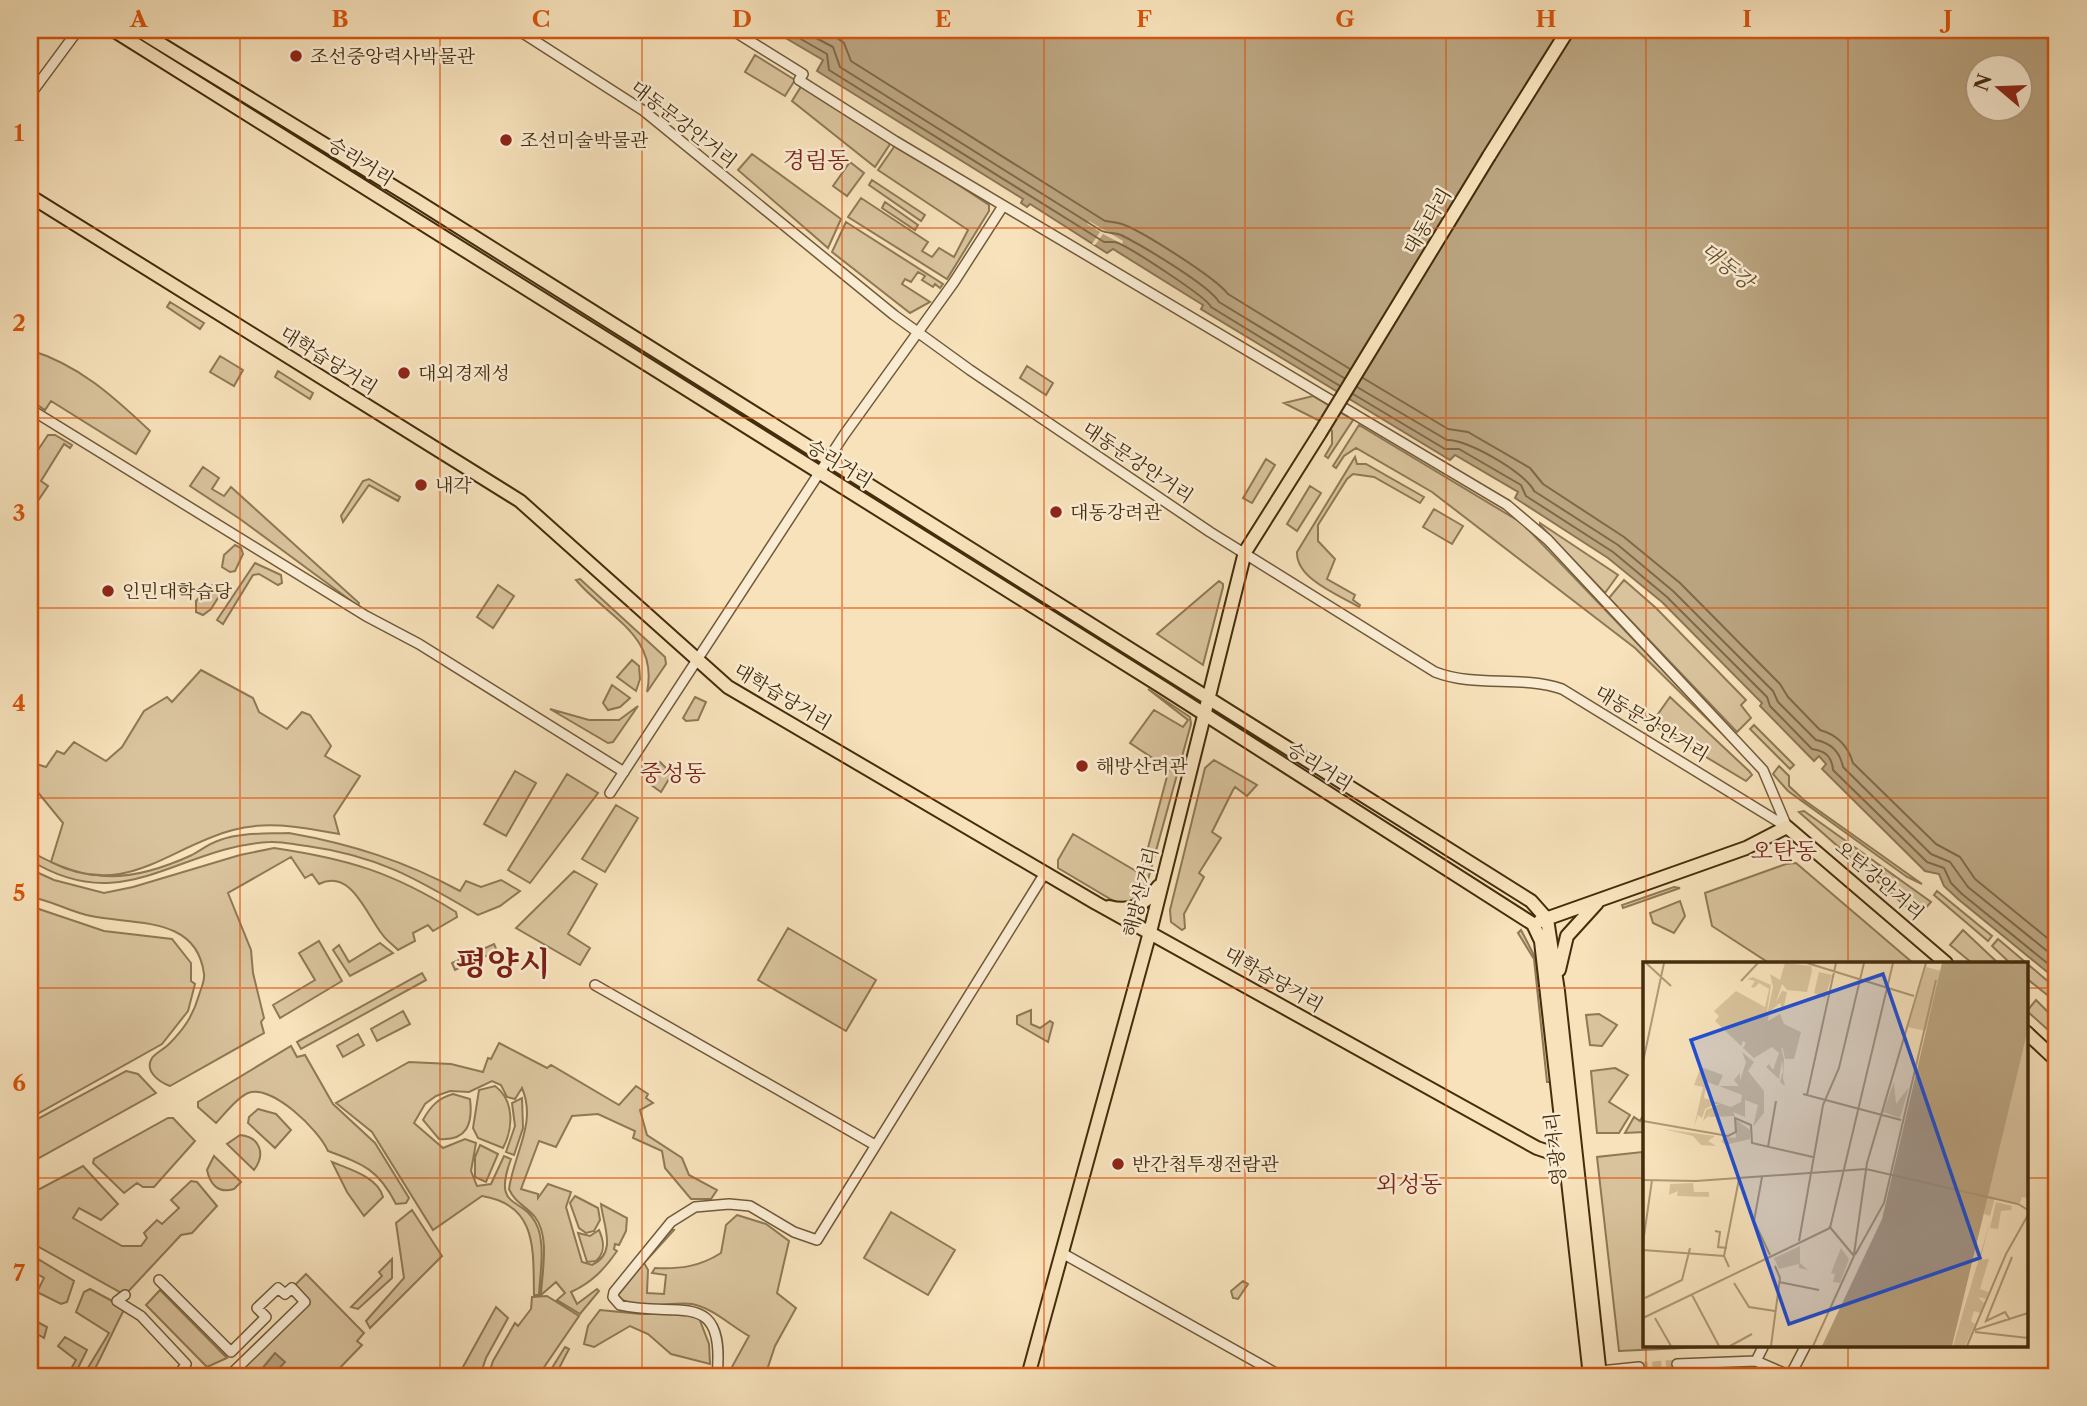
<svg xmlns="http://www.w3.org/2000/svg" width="2087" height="1406" font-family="'Libre Caslon Text','Noto Serif KR',serif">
<rect width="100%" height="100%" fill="#f7e2bb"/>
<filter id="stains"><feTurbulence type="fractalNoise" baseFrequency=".00286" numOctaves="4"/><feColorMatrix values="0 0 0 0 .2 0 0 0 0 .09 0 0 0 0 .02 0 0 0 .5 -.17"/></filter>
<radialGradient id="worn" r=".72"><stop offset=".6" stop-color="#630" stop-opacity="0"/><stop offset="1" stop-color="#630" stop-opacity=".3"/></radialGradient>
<path fill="#d9c39d" stroke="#8e7855" stroke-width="2" d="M755 55 795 80 785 96 745 72Z
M802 85 892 141 875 167 792 101Z
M896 144 989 205V211L947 279 848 217 861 198 928 242 922 251 932 257 939 248 954 257 968 230 878 170Z
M752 154 841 219 828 248 738 170Z
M850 162 864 173 847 196 833 186Z
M872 180 925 215 921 221 869 185Z
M885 202 918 225 915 230 882 208Z
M846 222 943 284 940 288 935 284 933 287 922 280 925 276 918 272 911 282 905 279 902 284 930 302 910 313 832 252Z
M170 302 204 323 200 329 167 307Z
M30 350C79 365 113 396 150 431L136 454 51 401 45 410 30 400Z
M220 356 243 370 234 386 210 372Z
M1027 366 1053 383 1046 395 1020 378Z
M278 371 313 393 310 399 275 377Z
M1313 396 1353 420 1328 458 1325 456 1332 444V431L1318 420 1284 403Z
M1359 425 1522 523 1746 757 1635 648 1432 492 1356 448 1344 456 1336 468 1333 466Z
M48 435H55L72 445 70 448 64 444 41 481 48 486 33 508 30 506V462Z
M1355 457 1357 464H1366L1424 497 1420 503 1374 477 1353 474 1347 479 1318 525V541L1335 559 1327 579 1355 595 1353 600 1360 605 1359 607C1339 595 1296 579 1297 552Z
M1266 459 1275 465 1252 503 1243 498Z
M203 467 219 478 212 489 224 496 231 487 359 603 358 606 240 519 190 486Z
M369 479 400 497 398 501 369 485 343 522 341 516 363 481Z
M1310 486 1321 493 1297 531 1287 524Z
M1434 509 1463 526 1452 544 1423 527Z
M1540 523 1618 575 1605 593 1540 525Z
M235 545 241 548 243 554 235 571 230 572 222 567 224 555Z
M255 563 281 575 282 583 278 585 259 574 253 575 223 624 217 620Z
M580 579 665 657 666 664 647 692C659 635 607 617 576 580Z
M1624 580 1656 608 1746 700 1741 705 1751 718 1737 732 1609 598Z
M1219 581 1223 584V587L1203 665 1157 634Z
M216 584 223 590 211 609 203 615 196 612V601L210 586Z
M498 585 514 596 493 628 477 617Z
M632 660 639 666 640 679 636 691 617 677Z
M201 670 253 698 259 712 287 729 302 712 310 715 331 746 325 756 360 776 334 816 339 834C303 828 270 820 233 830 168 847 126 900 51 862L63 823 36 790 33 763 46 767 57 751 64 754 74 742 106 761 122 747 144 711 167 697 172 702Z
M612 685 630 698 620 707 608 710 603 703Z
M1148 689 1190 717 1191 724 1146 887 1137 902 1122 904 1112 900 1058 868V860L1073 834 1141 874 1169 769 1130 743 1154 710 1183 727 1188 720Z
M695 697 706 702 698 720 686 721 683 718Z
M1670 697 1749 771 1752 775 1746 781 1651 724Z
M638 706 613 742 608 743 550 709 589 720H619Z
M1754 725 1794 765 1790 769 1750 729Z
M1214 760 1257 785 1247 796 1235 787 1233 790 1212 832 1221 838 1199 873 1204 877 1184 914 1185 928 1182 930 1171 922 1170 910 1205 768Z
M660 762 672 774 661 792 647 782Z
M1779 766 1789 776V786L1804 800 1922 884 1907 877 1788 791 1773 774Z
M515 771 536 783 506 836 484 824Z
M567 774 598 793 530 883 508 870Z
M616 805 638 818 605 872 582 859Z
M1804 811 1931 902 1918 917 1799 812Z
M289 833C351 844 405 861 460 891L466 881 481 887 501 880 520 891 500 906 478 915C417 879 379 856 307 846 295 845 282 841 270 842 179 846 124 919 30 860V851C88 885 131 883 192 855 201 850 210 843 220 840 242 832 267 834 289 833Z
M274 848C348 859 392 872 456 912L457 917 433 931 428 925 413 933 415 941 398 950C393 945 386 940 382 934 366 914 351 868 319 884L312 874 305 878 291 857 228 893 251 950 253 973 264 1018 261 1022 264 1033 170 1086C159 1082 144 1071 152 1058 156 1053 164 1049 169 1044 184 1029 193 1016 199 995 201 988 205 981 204 974 197 916 135 925 91 916 70 912 51 900 30 897V869L54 880 104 893 133 887 240 855Z
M1796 863 1913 963H1769L1712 926 1705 893 1786 864Z
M574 871 597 884 568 934 590 948 580 965 516 928Z
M1674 887 1680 888 1623 908 1622 905Z
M1937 891 1992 936 1988 941 1934 895Z
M1680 901 1685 916 1674 933 1653 923 1650 913Z
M30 906 104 931 172 939 191 963V981L195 984 188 1011 162 1044 30 1118Z
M788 928 876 980 846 1031 758 980Z
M1521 930 1536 959 1551 1082H1547L1534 959 1518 933Z
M1963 930 1998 963H1972L1950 945Z
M1998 939 2057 989 2051 998 2026 978V963H2010L1992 946Z
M319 941 342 981 280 1018 273 1005 315 980 299 953Z
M380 943 393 953 350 976 333 950 339 945 349 962Z
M494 944 497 951 455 970 452 963Z
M422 973 426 980 301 1049 297 1042Z
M2036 1000 2057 1021V1038L2027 1011Z
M1031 1010V1024L1040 1028 1050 1021 1053 1023 1048 1042 1017 1024V1016Z
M403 1011 410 1024 377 1041 371 1029Z
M1599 1014 1617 1025 1602 1046 1590 1045 1586 1015Z
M358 1034 364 1045 343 1057 337 1046Z
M499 1043 547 1068 551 1065 619 1105 636 1086 648 1094 646 1098 653 1103 640 1110 647 1135 682 1158 689 1175 717 1190 711 1199H691L665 1168 662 1151 633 1138 635 1131 598 1114 572 1116 556 1147 539 1141 521 1189 538 1194V1198L548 1184 571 1192 566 1207 582 1262 592 1265C618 1253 603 1225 601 1204L627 1218 626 1231 619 1245 615 1244 614 1249 617 1251C604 1270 591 1283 571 1292L577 1304 597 1289 599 1291 580 1314 557 1300 565 1293 556 1282 541 1295C542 1272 550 1236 535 1217 526 1206 515 1203 509 1189 514 1153 537 1123 522 1088L515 1099 507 1097 501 1085 492 1081 469 1092 450 1091 436 1096 425 1104 414 1123 443 1148 465 1139 476 1143 471 1171 477 1186 491 1184 504 1156 511 1159C491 1213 525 1194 538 1228 545 1248 540 1274 539 1295H534C533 1250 538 1205 482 1196L433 1230 372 1132 336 1103 409 1062 451 1064 483 1072 488 1058 491 1059Z
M291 1046 297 1057 305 1055 333 1104 375 1143 409 1198 406 1203 396 1204C378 1169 363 1164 328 1151 319 1130 272 1084 248 1093 236 1098 225 1114 216 1123L198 1107V1102Z
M1615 1068 1628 1075 1609 1102 1630 1115 1619 1133H1597L1591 1071Z
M126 1071 138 1074 156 1093 30 1163V1123Z
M495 1086C515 1101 513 1129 503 1148L478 1138 473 1128 479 1090Z
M453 1094 470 1099C473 1124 467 1141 439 1139L423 1120C430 1107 438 1098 453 1094Z
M522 1098 523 1128 514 1155 506 1152 515 1126 512 1103Z
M258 1109 276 1114 291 1130 275 1148 248 1123 249 1117Z
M1644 1114V1132L1625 1133 1634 1117 1640 1121Z
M168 1118H173L195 1141 154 1187H143L137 1183 124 1193 93 1163 94 1159Z
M240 1135C260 1137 266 1154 254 1170L227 1144Z
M480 1145 498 1154 486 1182 475 1177V1157Z
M1642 1152 1644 1345 1706 1347 1619 1351 1597 1157Z
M214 1156 241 1182 234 1189C218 1194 210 1184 207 1170Z
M332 1162C349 1169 378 1177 383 1197L364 1216 347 1192Z
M83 1166 118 1204 101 1220 79 1208 73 1218 122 1246H141L147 1238 144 1233 157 1220 162 1224 179 1208 171 1200 191 1181 197 1182 217 1206 192 1233 181 1235 125 1295 30 1242V1194Z
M575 1196 598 1208 600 1220 594 1231 586 1233 579 1228 570 1203Z
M412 1210 442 1256 370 1328 366 1321 404 1278 396 1223Z
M891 1212 955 1250 928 1295 864 1258Z
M737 1215 766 1224 789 1241 777 1293 796 1308 775 1346 765 1376H727L749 1336C731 1326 713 1308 692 1304 671 1300 632 1315 618 1295L671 1229 674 1230 644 1263 648 1270 647 1293 664 1294 666 1275 652 1273 655 1268C680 1269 699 1267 721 1253L726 1225Z
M599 1230C604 1241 606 1252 596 1261L587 1262 578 1233 590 1236Z
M30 1254 74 1281 67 1302 61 1304 37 1292 44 1278 30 1270Z
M392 1259V1278L358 1309 351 1307 382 1276 379 1272Z
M306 1274 364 1333 357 1341 362 1345 332 1376H229L305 1303 292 1288Z
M1243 1281 1248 1284 1238 1299 1233 1298 1231 1291Z
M90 1289 125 1308C112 1332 105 1351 91 1376H83L109 1333 76 1312 84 1292Z
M160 1290 227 1358 207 1367 146 1305Z
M547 1296 579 1316 538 1376H488L493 1361 515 1323 518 1326 531 1309 532 1297Z
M496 1307 508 1318 486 1358 480 1376H458Z
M600 1310 641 1314 687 1313 699 1318 709 1344 710 1364 671 1354 648 1334 630 1326 594 1347 584 1344 588 1326Z
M30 1318 47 1327 44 1338 32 1331 30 1334Z
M65 1337 87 1350 74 1376H67L76 1360 58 1346Z
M565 1347 569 1349 555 1376H547Z"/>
<path fill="#baa480" stroke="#8b7452" stroke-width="2" fill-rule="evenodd" d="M772 30H2057V980L1958 899 1944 886 1939 874 1925 871 1822 769 1826 764 1819 756 1814 761 1760 706 1762 703 1662 602 1608 558 1515 498 1518 492 1455 455 1450 460 1201 309 1203 305 1113 249 1107 253 1030 204 1027 207 1021 203 1023 199 817 71 823 60ZM1979 66H2021V108H1979Z
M275 1353 285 1362 272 1376H256Z"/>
<path fill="#f7e2bb" d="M1089 221 1123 241 1122 244 1103 234 1095 245 1092 244 1100 232 1087 224Z"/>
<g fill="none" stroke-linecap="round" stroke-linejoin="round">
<path stroke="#7f6846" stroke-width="2" d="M785 30 827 54 829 70 1104 242C1105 242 1113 242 1115 242 1127 245 1208 298 1211 307L1340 386
M801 30 833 47 840 67 1100 230C1107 234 1113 232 1121 235 1141 245 1209 285 1219 302L1344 378
M826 30 844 43 851 61 1105 221C1111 222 1116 222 1122 224 1142 231 1216 278 1228 294L1350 369
M1363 378 1448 429 1468 432 1530 468 1543 484 1624 537 1680 583 1780 684 1788 697 1820 730C1838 735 1848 746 1853 763L1936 844 1960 857 1975 879 2057 946
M1357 387 1447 440C1467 439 1526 473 1534 491L1618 545 1673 591 1773 691 1778 702 1816 740C1831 743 1840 752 1843 767L1931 854 1950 862 1968 887 2057 959
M1353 394 1445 449H1459L1521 485 1526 496 1613 552 1667 597 1767 697 1770 706 1812 749C1826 751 1832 757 1833 770L1927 862 1944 868 1951 883 1962 894 2057 971"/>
<path stroke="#d3be98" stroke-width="9" stroke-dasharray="9 4.5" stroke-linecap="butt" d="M1639 1367 1677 1364"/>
<g stroke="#715a38" stroke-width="12">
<path id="minor" d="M518 30 644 111 894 315 970 370 1210 532 1435 672C1476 688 1520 675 1562 689L1787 827
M732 30 803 74 799 80 895 141 1507 505 1548 540 1763 770 1787 827
M30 95 78 30
M30 409 366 616 419 644 624 772
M610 793 844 435 954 282 1003 206
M595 985 875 1145
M1062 1253 1281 1376
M159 1280 231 1352 266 1317 257 1308 278 1288 285 1294 292 1288 305 1302 229 1376
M125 1295 117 1301 141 1316 186 1364 182 1370 198 1376
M1756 1361 1764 1345
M1677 1364 1756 1361 1791 1376
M1600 1371 1639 1367
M717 1376C726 1286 677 1319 620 1305L613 1297 614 1292 671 1222 695 1207 729 1204 750 1206 794 1232 817 1240 1045 873
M1560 1376 1590 1372
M1790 1376 1806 1345"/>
</g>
<g stroke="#442c0d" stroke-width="16">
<path id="major" d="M113 30 1162 687 1533 924 1541 941 1590 1376
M138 30 414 199 1531 901 1547 919 1558 991 1600 1376
M1489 156 1568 30
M30 196 520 501 728 687 1096 903 1537 1148 1552 1153 1565 1152
M1109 907C1132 913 1145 904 1159 886
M1540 921 1746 848 1787 827 1946 963
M1559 970 1567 936 1597 903
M2026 1032 2057 1061
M1028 1376 1150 932 1245 552 1320 433"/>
</g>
<use href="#minor" stroke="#faecd3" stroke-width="9"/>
<use href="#major" stroke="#f7e2bb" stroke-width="12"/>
<g stroke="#442c0d" stroke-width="16" stroke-linecap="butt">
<path id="major-bridge" d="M1320 433 1489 156"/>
</g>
<use href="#major-bridge" stroke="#f7e2bb" stroke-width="12"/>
</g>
<path fill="none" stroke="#d8540c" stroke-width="2" stroke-opacity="0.55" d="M240 30V1376M440 30V1376M642 30V1376M842 30V1376M1044 30V1376M1245 30V1376M1446 30V1376M1646 30V963M1848 30V963M30 228H2057M30 418H2057M30 608H2057M30 798H2057M30 988H1644M2026 988H2057M30 1178H1644M2026 1178H2057M1646 1345V1376M1848 1345V1376"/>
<g fill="#8f2418" stroke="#faecd3" stroke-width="2.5">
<circle cx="296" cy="56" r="7"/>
<circle cx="506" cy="140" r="7"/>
<circle cx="404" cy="373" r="7"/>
<circle cx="421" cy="485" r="7"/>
<circle cx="1056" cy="512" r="7"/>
<circle cx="108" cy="591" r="7"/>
<circle cx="1082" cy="766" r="7"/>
<circle cx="1118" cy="1164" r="7"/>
</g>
<g text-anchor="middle" stroke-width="5" stroke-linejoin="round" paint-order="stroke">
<g font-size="19" fill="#442c0d" stroke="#faecd3" text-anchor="start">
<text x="310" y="63">조선중앙력사박물관</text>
<text x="520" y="147">조선미술박물관</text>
<text x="418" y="380">대외경제성</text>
<text x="435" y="492">내각</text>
<text x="1070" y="519">대동강려관</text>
<text x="122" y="598">인민대학습당</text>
<text x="1096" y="773">해방산려관</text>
<text x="1132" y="1171">반간첩투쟁전람관</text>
</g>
<g font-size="19" fill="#442c0d" stroke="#faecd3">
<text transform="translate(684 124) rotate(38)" y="7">대동문강안거리</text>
<text transform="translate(361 161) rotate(32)" y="7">승리거리</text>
<text transform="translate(1427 221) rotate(-59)" y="7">대동다리</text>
<text transform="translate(329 360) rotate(32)" y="7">대학습당거리</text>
<text transform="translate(1138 462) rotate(34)" y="7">대동문강안거리</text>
<text transform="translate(840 463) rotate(32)" y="7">승리거리</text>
<text transform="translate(783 696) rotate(31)" y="7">대학습당거리</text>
<text transform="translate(1652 723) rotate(31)" y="7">대동문강안거리</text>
<text transform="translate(1320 766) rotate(33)" y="7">승리거리</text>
<text transform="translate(1880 880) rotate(41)" y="7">오탄강안거리</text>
<text transform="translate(1140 892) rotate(-76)" y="7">해방산거리</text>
<text transform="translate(1274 979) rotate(30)" y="7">대학습당거리</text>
<text transform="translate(1555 1149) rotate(-96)" y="7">영광거리</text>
</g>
<g font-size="21" font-style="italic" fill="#675030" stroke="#faecd3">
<text transform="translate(1727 266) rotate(39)" y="7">대동강</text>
</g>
<g font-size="23" fill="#7a1f14" stroke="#faecd3">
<text x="816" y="168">경림동</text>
<text x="673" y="781">중성동</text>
<text x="1784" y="859">오탄동</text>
<text x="1409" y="1192">외성동</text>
</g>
<g font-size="33" font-weight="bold" fill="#7a1f14" stroke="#faecd3">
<text x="503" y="975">평양시</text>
</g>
</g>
<g transform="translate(1643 962)">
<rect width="385" height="385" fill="#f7e2bb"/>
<path d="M142 1 168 4 169 9 164 30 144 28 139 22 133 40 139 29 144 30 140 49 137 41 126 50 125 59 137 52 141 62 158 70 151 97H142L140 87 138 85 141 97 140 116 142 124 137 120 140 109 139 98 136 117 123 105 126 102 130 108 136 91 129 85 111 96 100 86 103 81 100 79 98 84 72 59 76 54 71 49 93 29 122 45 126 27 116 21 111 26 108 25 112 19 104 17 110 15 128 23 123 57 130 25 127 12 137 18ZM283 5 298 9V14L283 69 265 65ZM176 10 189 13 182 36 171 31ZM385 67V236L379 235 377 241 352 236 347 254 341 252 343 233ZM99 90 111 100 105 109 121 129V151L110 165 115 143 102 138V155L90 150 92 154 65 155 69 150 60 159 63 148 77 142H72L62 147 59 156 55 153 51 165 60 125 51 123 58 105 80 113 75 124 64 120 61 136 88 145 98 140 99 133 76 124H96L91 118 97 111V119L103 100ZM251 120 253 142 266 125 257 156 240 150ZM92 157 107 168V177L82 183 78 179 82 175 93 176ZM20 167 72 174 65 179 73 184 58 183 50 174ZM50 221 51 230H66V235L34 234 35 229 26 233 27 222ZM353 240 369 244 368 248 358 249 355 267 347 266ZM348 256 337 298 346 297 337 327 345 330 343 337 335 335 341 341 337 351 331 349 328 359 332 362 322 384H310ZM157 284V301L165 308 156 306V302L136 307 131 296ZM198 286 206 297 197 321 190 320 192 312 188 311Z" fill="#d9c39d"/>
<path d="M299 1H385V67L309 384H179L239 257Z" fill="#baa480"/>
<path fill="none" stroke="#af9975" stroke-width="2" d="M3 1 28 24M164 1 271 34M98 19 115 1M0 100 21 1M160 132 258 158M164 133 193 1M0 159 85 174 93 170 92 156 108 163 109 181 170 195M125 185 133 139M119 215 111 259 127 293M0 218 53 219 223 207 375 242 385 248M72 269 77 270 75 285 84 286M156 279 180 143 196 106 221 1M0 281 9 218M0 288 81 294M211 292 224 201 283 1M212 293 241 241 293 18M86 305 81 294 96 217M136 320 176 328M91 321 106 345 132 349M49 333 76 384M2 336 39 318 47 286M0 356 187 266 250 1M12 356 28 384M367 358 362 350 343 359 369 295M332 368 385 351M332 370 385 376M87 384 109 372M128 384 137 316 132 304M170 384 211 294 186 264M324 384 363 292 385 253"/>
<path fill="#1d4ed8" fill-opacity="0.15" stroke="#1d4ed8" stroke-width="3.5" d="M240 12 337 296 146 362 48 78Z"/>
<rect width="385" height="385" fill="none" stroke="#442c0d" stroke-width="3.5"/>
</g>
<rect width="2087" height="1406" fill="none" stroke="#f7e2bb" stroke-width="77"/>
<g transform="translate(1999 88) rotate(289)"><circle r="33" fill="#faecd3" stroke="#b19f84" stroke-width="2"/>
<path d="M0-5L12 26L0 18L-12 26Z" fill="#8f2418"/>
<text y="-10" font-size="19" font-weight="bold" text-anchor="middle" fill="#442c0d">N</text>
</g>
<rect x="38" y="38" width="2010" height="1330" fill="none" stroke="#d8540c" stroke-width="2.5"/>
<g font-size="23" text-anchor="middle" font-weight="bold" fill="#d8540c">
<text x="139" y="27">A</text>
<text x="340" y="27">B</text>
<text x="541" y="27">C</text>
<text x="742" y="27">D</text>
<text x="943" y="27">E</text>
<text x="1144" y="27">F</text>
<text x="1345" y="27">G</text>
<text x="1546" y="27">H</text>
<text x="1747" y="27">I</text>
<text x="1948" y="27">J</text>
<text x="19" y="141">1</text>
<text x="19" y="331">2</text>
<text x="19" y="521">3</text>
<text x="19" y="711">4</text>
<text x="19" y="901">5</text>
<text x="19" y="1091">6</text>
<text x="19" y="1281">7</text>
</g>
<rect width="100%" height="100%" filter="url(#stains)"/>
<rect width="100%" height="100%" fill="url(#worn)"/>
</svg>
